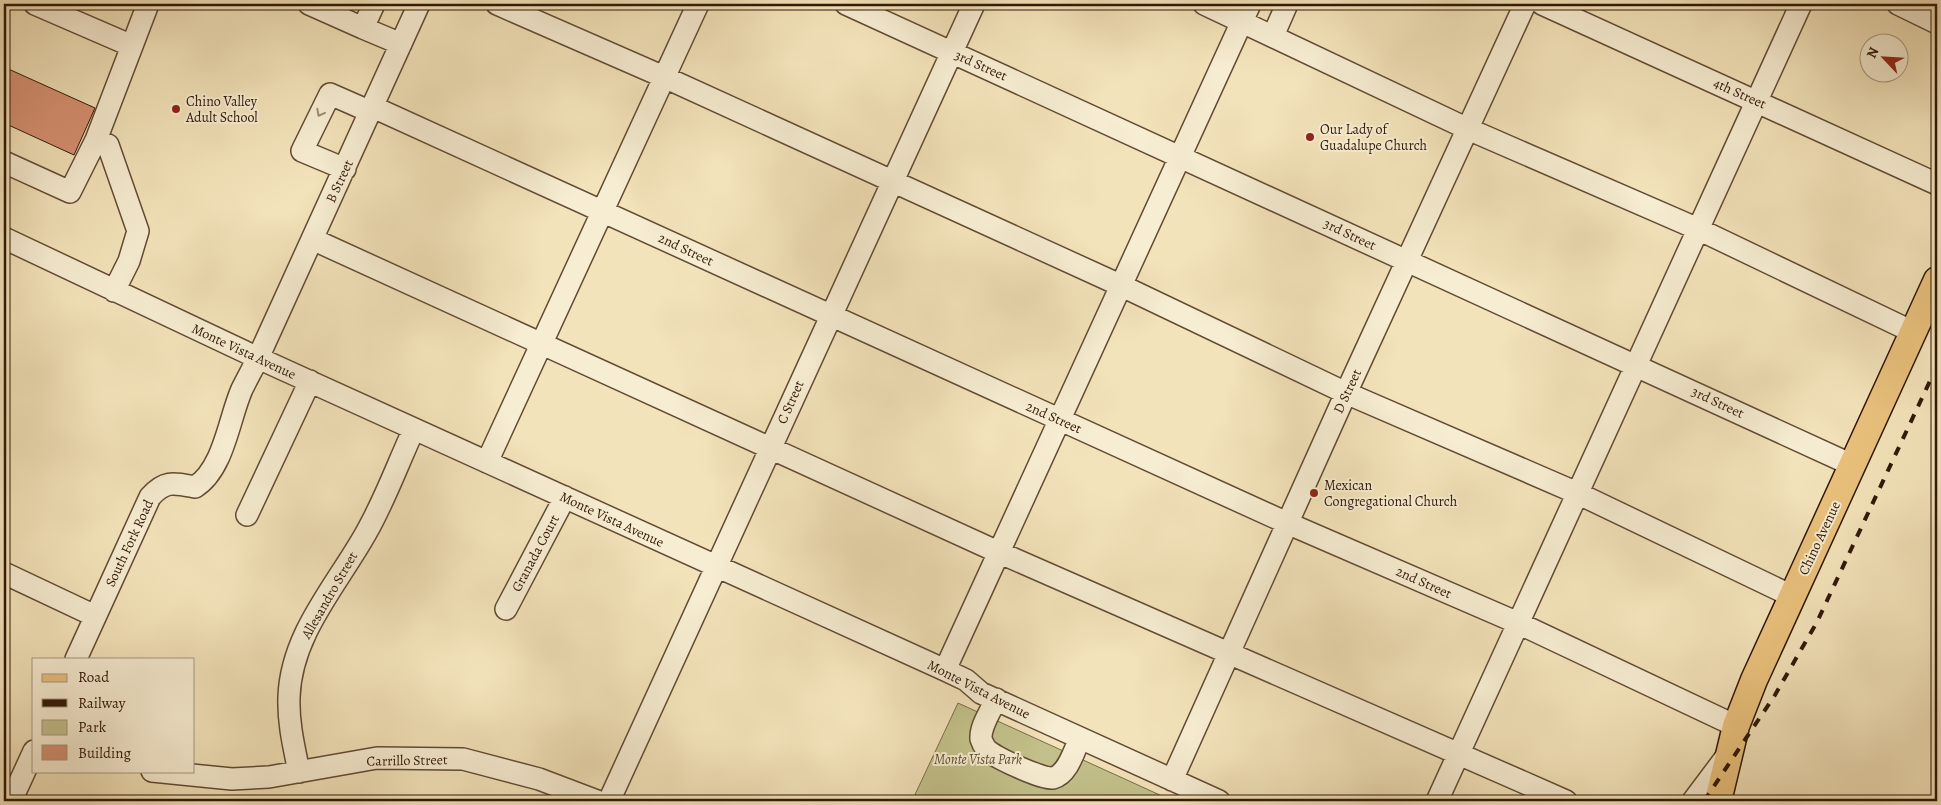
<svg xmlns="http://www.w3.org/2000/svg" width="1941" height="805" font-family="Alegreya,serif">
<rect width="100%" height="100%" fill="#f3e3ba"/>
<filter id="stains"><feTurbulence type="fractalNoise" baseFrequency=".004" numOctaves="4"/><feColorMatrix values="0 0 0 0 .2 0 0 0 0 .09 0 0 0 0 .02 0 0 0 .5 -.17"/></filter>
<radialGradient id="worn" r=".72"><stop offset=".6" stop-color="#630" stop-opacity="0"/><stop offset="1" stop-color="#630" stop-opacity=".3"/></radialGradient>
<path fill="#c3c18b" stroke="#7a6c4a" d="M958 703 1173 801H912Z"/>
<path fill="#d79173" stroke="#311808" d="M4 67 95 108 74 155 4 123Z"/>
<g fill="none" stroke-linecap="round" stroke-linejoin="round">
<g stroke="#624b34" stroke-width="24">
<path id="minor" d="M309 4 363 28
M374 4 363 28 401 44
M497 4 664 77 1122 286 1346 393 1577 493 1792 596
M846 4 1852 465
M1204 4 1468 129 1698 229 1913 332
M1542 4 1937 184
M1898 4 1937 23
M1273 36 1287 4
M132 46 148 4
M373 107 1287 523 1518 623 1736 726
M96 140 108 145 138 231 129 261 114 291
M4 162 70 192 96 140 132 46 35 4
M345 169 302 151 330 94 371 112
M4 238 258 358 945 670 966 680 981 693 1219 801
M312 239 998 552 1566 801
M487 462 698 4
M247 515 310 381
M4 573 95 616
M506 609 565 497
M76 659 150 497C165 480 174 483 195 487 224 469 229 418 242 389 247 379 253 368 258 358L419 4
M945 670 1250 4
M996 699C991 711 980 726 981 739 982 742 984 746 986 749 993 757 1044 780 1053 778 1068 774 1074 751 1080 738
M152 771 232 779 269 777 377 758 463 759 539 779 597 801
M299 772C294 747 288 723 289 697 291 634 337 585 366 533 385 500 398 463 414 429
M1172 780 1346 393 1525 4
M11 801 34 751
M609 801 974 4
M1437 801 1801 4
M1693 801 1726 757"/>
</g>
<g stroke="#311808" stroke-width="29">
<path id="major" d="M1718 801 1736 726 1754 680 1937 280"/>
</g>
<use href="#minor" stroke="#f7edd2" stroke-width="21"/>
<use href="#major" stroke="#eac27d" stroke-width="26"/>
<path stroke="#311808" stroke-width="4" stroke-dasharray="9 9" stroke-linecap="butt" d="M1704 801 1775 695 1817 622 1937 366"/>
</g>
<defs><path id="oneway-chevron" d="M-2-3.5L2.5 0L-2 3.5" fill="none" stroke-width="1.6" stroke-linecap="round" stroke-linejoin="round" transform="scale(1.25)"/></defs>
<use stroke="#9e8d77" href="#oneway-chevron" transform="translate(320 113) rotate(118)"/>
<g fill="#8f2418" stroke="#f7edd2" stroke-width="2">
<circle cx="176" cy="109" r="5"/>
<circle cx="1310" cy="137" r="5"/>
<circle cx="1314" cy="493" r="5"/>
</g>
<g text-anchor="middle" stroke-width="4" stroke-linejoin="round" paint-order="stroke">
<g font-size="14" fill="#311808" stroke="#f7edd2">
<text transform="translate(981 65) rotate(24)" y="5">3rd Street</text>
<text transform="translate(1740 93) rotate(24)" y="5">4th Street</text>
<text transform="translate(339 181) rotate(-65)" y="5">B Street</text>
<text transform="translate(1350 234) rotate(25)" y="5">3rd Street</text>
<text transform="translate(686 249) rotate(25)" y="5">2nd Street</text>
<text transform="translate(244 351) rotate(25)" y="5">Monte Vista Avenue</text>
<text transform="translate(1347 391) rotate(-65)" y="5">D Street</text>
<text transform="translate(790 402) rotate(-66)" y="5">C Street</text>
<text transform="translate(1718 402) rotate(25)" y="5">3rd Street</text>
<text transform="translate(1054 417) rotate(24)" y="5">2nd Street</text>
<text transform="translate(612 519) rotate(25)" y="5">Monte Vista Avenue</text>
<text transform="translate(1819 538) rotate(-65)" y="5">Chino Avenue</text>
<text transform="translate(129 543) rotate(-65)" y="5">South Fork Road</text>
<text transform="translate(535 553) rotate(-62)" y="5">Granada Court</text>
<text transform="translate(1424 582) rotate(24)" y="5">2nd Street</text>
<text transform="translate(329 595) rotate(-60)" y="5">Allesandro Street</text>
<text transform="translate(979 689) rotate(27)" y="5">Monte Vista Avenue</text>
<text transform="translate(407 760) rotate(-1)" y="5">Carrillo Street</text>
</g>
<g font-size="14" fill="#311808" stroke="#f7edd2" text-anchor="start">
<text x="186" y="106">Chino Valley<tspan x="186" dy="16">Adult School</tspan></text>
<text x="1320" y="134">Our Lady of<tspan x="1320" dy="16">Guadalupe Church</tspan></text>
<text x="1324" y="490">Mexican<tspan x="1324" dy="16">Congregational Church</tspan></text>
</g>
<g font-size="14" font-style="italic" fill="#5d4b2f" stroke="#f7edd2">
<text x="978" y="764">Monte Vista Park</text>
</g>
</g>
<rect width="1941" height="805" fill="none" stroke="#f3e3ba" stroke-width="20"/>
<rect x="5" y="5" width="1931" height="795" fill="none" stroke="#311808" stroke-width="2.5"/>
<rect x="10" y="10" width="1921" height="785" fill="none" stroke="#311808"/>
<rect x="32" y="658" width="162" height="115" fill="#f7edd2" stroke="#a89881"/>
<rect x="42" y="674" width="25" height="8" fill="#eac27d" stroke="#a89881"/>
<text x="78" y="682" font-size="15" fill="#311808">Road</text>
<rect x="42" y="699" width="25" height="8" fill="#311808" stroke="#a89881"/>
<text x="78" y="708" font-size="15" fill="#311808">Railway</text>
<rect x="42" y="720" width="25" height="15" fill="#c3c18b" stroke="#a89881"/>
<text x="78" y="732" font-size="15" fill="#311808">Park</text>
<rect x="42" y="745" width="25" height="15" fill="#d79173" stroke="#a89881"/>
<text x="78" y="758" font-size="15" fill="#311808">Building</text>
<g transform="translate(1884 58) rotate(295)"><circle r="24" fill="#f7edd2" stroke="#a89881"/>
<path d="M0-4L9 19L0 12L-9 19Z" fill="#8f2418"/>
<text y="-8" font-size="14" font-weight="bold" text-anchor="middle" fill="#311808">N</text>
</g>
<rect width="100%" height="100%" filter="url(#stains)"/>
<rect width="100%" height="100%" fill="url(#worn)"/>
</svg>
